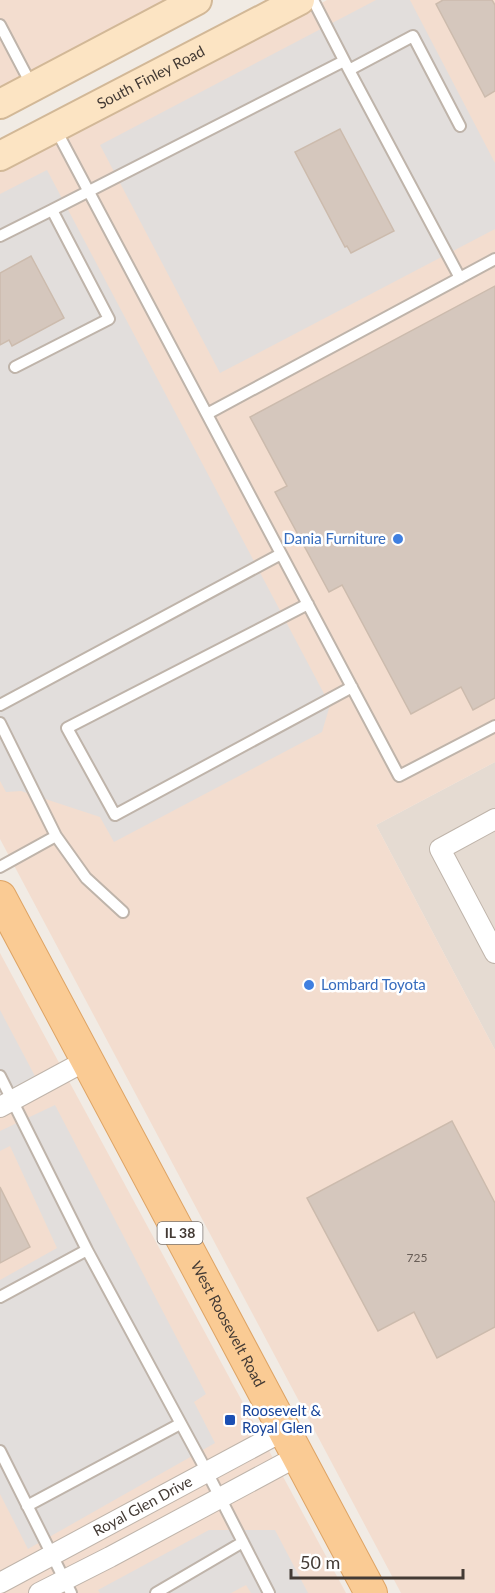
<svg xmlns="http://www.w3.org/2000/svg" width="495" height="1593" font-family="Lato,sans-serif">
<rect width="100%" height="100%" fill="#f1ebe4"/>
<path fill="#e5dbd2" d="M495 762V1050L376 825Z"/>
<path fill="#f3ddcf" d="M0 0H173L0 92Z
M327 0H495V762L376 825 495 1050V1593H401L0 839V172Z
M0 953 71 1085 346 1593H0Z"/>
<path fill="#e2dedc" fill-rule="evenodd" d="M376 0H410L495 163V229L220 373 100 145ZM340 129 393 231 352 253 347 246H345L295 152Z
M47 170 330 705 322 732 114 842 100 817 21 791 6 792 0 781V345L9 340 12 346 31 257 0 273V194Z
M0 1010 36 1078 0 1097Z
M55 1105 206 1394 194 1402 215 1443 28 1549 0 1494V1280L57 1248 10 1146 0 1151V1131Z
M209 1530H275L308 1593H251L246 1585 231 1593H100L98 1590Z"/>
<path fill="#d5c7bd" stroke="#ccbbad" stroke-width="1.5" d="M443 0H492L495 5V91L485 97 436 4Z
M340 129 394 231 351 253 347 246 345 247 295 152Z
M31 256 64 318 12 346 9 340 0 345V273Z
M495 286V698L473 710 461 687 411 714 342 585 329 592 275 492 287 486 250 417Z
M452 1121 495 1203V1327L437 1358 414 1312 378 1331 307 1198Z
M0 1187 30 1247 0 1263Z"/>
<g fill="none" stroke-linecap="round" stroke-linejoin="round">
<g stroke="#bfb4aa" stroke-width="14">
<path id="lane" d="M313 0 349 70 413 36 460 126
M0 25 32 86
M349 70 460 278
M55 128 399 776 495 726
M52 210 344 61
M0 236 52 210 109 319 15 367
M207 414 495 259
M308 604 67 728 115 815 352 687
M0 705 281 554
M0 723 56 836 0 867
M56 836 86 878 123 912
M0 1076 87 1250 207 1472 269 1593
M0 1297 87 1250
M0 1451 71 1593
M27 1506 180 1424
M156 1593 243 1542"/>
</g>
<g stroke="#bfb4aa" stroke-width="22">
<g id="street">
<path d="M495 819 440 849 495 953"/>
<path d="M0 1107 87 1060"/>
<path id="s1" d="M0 1583 285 1430"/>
<path d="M39 1593 110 1557 298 1456"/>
</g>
</g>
<g stroke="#d2b897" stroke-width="32">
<g id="secondary">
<path d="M0 104 197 0"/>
<path id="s2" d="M0 156 300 0"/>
</g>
</g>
<g stroke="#dea465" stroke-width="34">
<g id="primary">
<path id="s3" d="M0 897 371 1593"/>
</g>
</g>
<use href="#lane" stroke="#fff" stroke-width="10"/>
<use href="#street" stroke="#fff" stroke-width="20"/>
<use href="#secondary" stroke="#fce4c3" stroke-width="28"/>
<use href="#primary" stroke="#facb94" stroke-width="32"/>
</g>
<g fill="#3f7fe0" stroke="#fff" stroke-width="2">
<circle cx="398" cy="539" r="6"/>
<circle cx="309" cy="985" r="6"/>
</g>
<rect fill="#1a4fb4" stroke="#fff" stroke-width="2" x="224" y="1414" width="12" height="12" rx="3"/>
<g text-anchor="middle" stroke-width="5" stroke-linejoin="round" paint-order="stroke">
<g font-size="12" fill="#685d56">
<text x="417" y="1262">725</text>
</g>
<rect fill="#fff" stroke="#7b7571" stroke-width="1.5" x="157.5" y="1222" width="45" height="22" rx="4.5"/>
<g font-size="14" font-weight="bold" fill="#433a34">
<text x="180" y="1238">IL 38</text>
</g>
<g font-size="15" fill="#433a34" stroke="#fff">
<text dy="5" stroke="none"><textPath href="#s2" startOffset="170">South Finley Road</textPath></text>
<text dy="5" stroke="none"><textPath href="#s3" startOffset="484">West Roosevelt Road</textPath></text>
<text dy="5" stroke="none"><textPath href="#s1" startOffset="162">Royal Glen Drive</textPath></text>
</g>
<g font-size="15" fill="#366cbe" stroke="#fff" text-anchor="end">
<text x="386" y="544">Dania Furniture</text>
<text x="321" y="990" text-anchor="start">Lombard Toyota</text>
</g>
<g font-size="15" fill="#164399" stroke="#fff" text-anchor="start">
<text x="242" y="1416">Roosevelt &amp;<tspan x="242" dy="17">Royal Glen</tspan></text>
</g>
</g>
<path d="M291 1569v9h172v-9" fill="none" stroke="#433a34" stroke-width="3"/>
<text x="300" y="1569" font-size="18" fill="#433a34" stroke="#ffffff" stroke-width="4.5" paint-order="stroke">50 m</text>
</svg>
